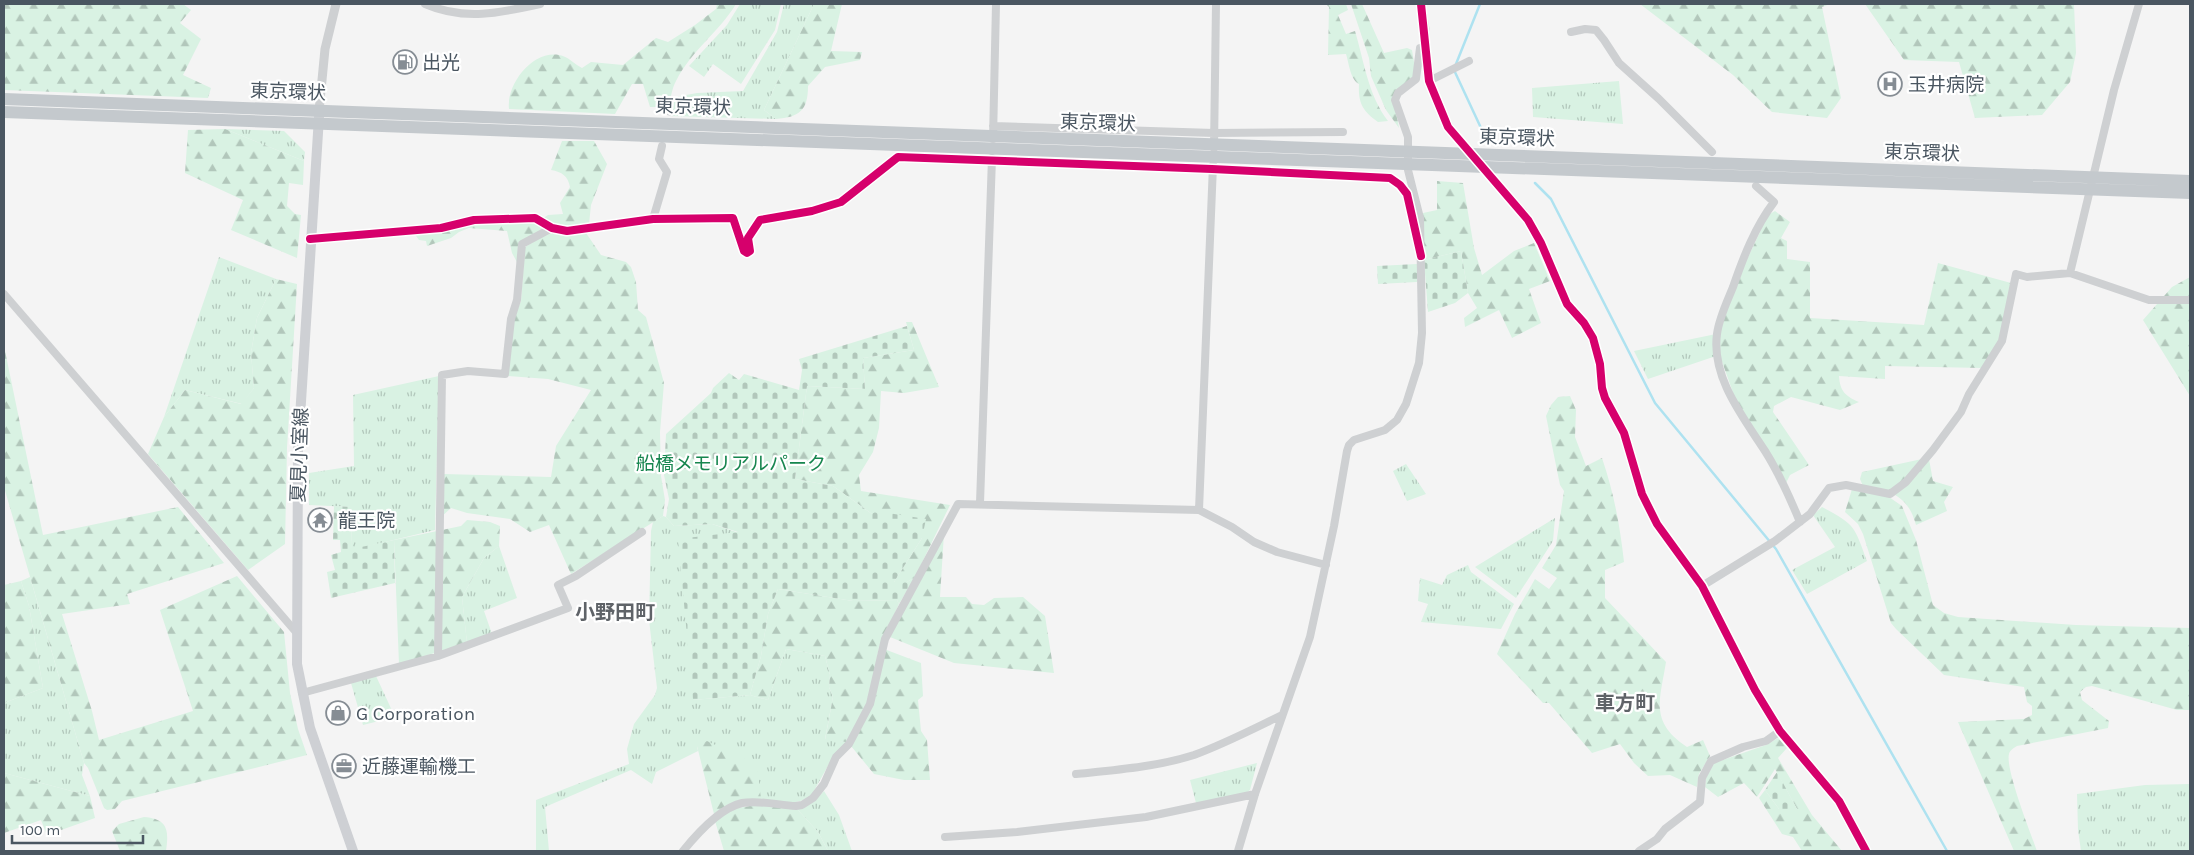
<svg xmlns="http://www.w3.org/2000/svg" width="2194" height="855" font-family="Karla,'Noto Sans JP',sans-serif">
<defs>
<pattern id="grass-tufts" width="24" height="20" patternUnits="userSpaceOnUse" patternTransform="scale(1.25)"><rect width="24" height="20" fill="#d9f2e3"/><path d="M3 7l-1-3M5 7V3M7 7l1-3M15 17l-1-3M17 17v-4M19 17l1-3" fill="none" stroke="#b2c7bb"/></pattern>
<pattern id="forest-firs" width="22" height="20" patternUnits="userSpaceOnUse" patternTransform="scale(1.25)"><rect width="22" height="20" fill="#d9f2e3"/><path d="M5 1l3.5 6h-7zM16 11l3.5 6h-7z" fill="#b2c7bb"/></pattern>
<pattern id="cemetery-stones" width="16" height="16" patternUnits="userSpaceOnUse" patternTransform="scale(1.25)"><rect width="16" height="16" fill="#d9f2e3"/><path d="M2 7V4a2 2 0 0 1 4 0v3zM10 15v-3a2 2 0 0 1 4 0v3z" fill="#b2c7bb"/></pattern>
</defs>
<rect width="100%" height="100%" fill="#f4f4f4"/>
<path fill="url(#grass-tufts)" d="M740 4H781L775 30 741 84 713 64 704 77 689 66 727 25Z
M784 4H814L764 110 776 119 671 116 675 97 697 93 743 91 777 32Z
M1619 81 1623 124 1533 117 1532 88Z
M225 129 284 131 305 152 304 161Z
M219 257 276 279 257 318 251 353 254 388 242 404 185 390 164 417Z
M1716 334V356L1648 379 1634 351Z
M439 376 435 530 352 550 351 507 309 505V473L354 466 353 395Z
M1406 464 1426 494 1407 501 1393 471Z
M1822 507C1856 525 1854 526 1867 561L1807 594 1792 570 1835 547 1813 515Z
M663 516 666 517 674 526 712 524 739 533 693 700 750 695 768 700 786 649 825 656 830 675 829 687 833 697 825 739 847 742 833 757 811 796C800 805 772 805 760 798 737 783 717 763 697 746L698 751 656 772 652 784 631 770 545 807 549 851H536V800L629 764 627 749 634 724 655 695 657 688 649 620 651 531 653 522Z
M1555 518 1553 541 1516 598 1475 567Z
M499 546 517 598 484 611 492 634 467 643 462 597 484 558Z
M1468 565 1471 572 1514 604 1501 629 1421 622 1428 604 1418 601 1420 578 1442 585 1447 575Z
M30 577 84 763 82 775 90 796 4 773V703L43 688 29 606 21 581Z
M376 676 395 717 363 725 351 683Z
M1257 763 1250 790 1246 793 1196 803 1190 780Z
M2190 784V851H2081L2078 830 2077 794 2145 785Z
M824 791 839 815 852 851H828L818 832 797 809 815 800Z"/>
<path fill="url(#forest-firs)" d="M4 4H183L191 10 180 23 201 39 183 75 211 88 208 98 4 90Z
M717 4H736C719 32 691 51 676 81 672 88 671 98 668 107H650L643 84H632L615 114 509 109C506 85 532 50 559 55 568 56 574 64 582 68L591 62 623 65 656 38 668 42 695 25 716 9Z
M814 4H842L831 51 862 52 860 60 825 67 808 86C808 110 800 117 776 119L764 110Z
M1326 4H1346L1348 10 1338 15 1346 34 1355 31C1364 61 1368 95 1388 121L1378 122C1362 111 1358 102 1359 84 1350 79 1349 63 1346 54L1328 55 1329 7Z
M1351 4H1362L1384 53 1407 48 1412 50 1416 74 1397 91 1396 111 1399 128 1386 110 1371 76 1369 58Z
M1640 4H1830L1822 7 1841 98 1827 118 1772 112 1733 75Z
M1865 4H2074L2076 53 2070 82 2042 115 1975 118 1959 62 1904 60Z
M225 129 304 161 303 185 289 183 287 206 295 214 301 215 297 258 231 230 243 200 185 173 188 130Z
M562 141H594L607 164 591 205 589 224C570 230 560 229 542 219L548 215 563 214 560 203 570 187C568 176 562 172 551 170Z
M1437 181 1463 183 1474 248 1482 275 1514 251 1534 243 1550 281 1529 289 1541 323 1512 338 1499 310 1465 327 1464 318 1477 308 1468 293 1461 251 1424 260 1423 213 1437 210Z
M1775 211 1790 222 1781 238 1787 241V259L1810 262V318L1924 325 1938 263 2011 283 1999 340 1982 368 1885 366V379L1839 376C1840 391 1845 396 1859 402L1840 410 1791 397 1774 406 1773 412 1809 465 1790 475 1785 485 1736 401 1720 356 1719 333 1742 270 1768 215Z
M534 220 549 227 520 243 518 264 512 253 507 231 469 228 459 232 451 238 427 246 426 241 419 240 414 233 477 221Z
M553 230H584L601 255 626 262 631 267 636 282 638 310 646 317 664 383 660 432 661 476 665 500 663 516 571 574 549 525 530 532 510 519 467 513 451 508 440 518 443 474 551 477 556 446 591 390 548 379 507 376 514 318 521 301 525 247Z
M2190 277V396L2143 320 2172 287Z
M276 279 297 284 287 448 285 544 248 570 148 454 164 417 185 390 241 404 254 388 251 353 257 318Z
M906 322H912L939 387 904 393 881 391 879 428 873 452 859 475 861 491 950 505 915 577 907 582H894L922 538 872 514 833 486 795 479 807 386 865 389 863 358 914 350Z
M4 346 43 535 178 507 224 563 127 594 130 604 62 614 92 711 99 740 193 711 160 610 237 576 284 632 290 693 298 729 307 755 122 801 115 809 107 810 104 808 88 768 84 763 4 487Z
M1570 396 1576 410 1575 437 1586 466 1602 458C1614 493 1620 526 1624 562L1605 570V598L1666 662C1660 700 1649 722 1687 747L1703 740 1710 756 1699 774 1697 787 1670 775 1648 776 1634 763 1620 744 1592 753 1549 703H1543L1497 654 1515 614 1535 579 1549 589 1557 578 1542 568 1556 545 1564 491 1560 485 1546 416 1551 405 1558 397Z
M1922 459 1903 481 1889 491 1863 486 1860 479 1862 472Z
M1929 459 1933 481 1953 487 1944 502 1947 511 1916 525C1912 511 1907 502 1895 495Z
M1852 489 1889 497 1902 506 1916 540 1933 605 1944 613 1958 617 2076 625 2190 628V710H2177L2092 686 2086 687 2080 692 2082 700 2109 721 2108 728 2017 746C2014 748 2010 750 2009 754 2005 769 2031 834 2037 851H2014L1958 722 2024 719 2032 715V706L2027 702 2024 687 1944 675 1896 629 1891 623 1863 534 1858 524 1845 512Z
M467 520 490 522 500 526 499 546 484 558 462 597 467 643 399 664 394 540 461 526Z
M944 533 940 597H966L972 604 984 605 994 598 1023 597 1045 616 1054 673 954 663 890 637Z
M21 581 29 606 43 688 4 703V585Z
M778 589 853 601 897 600 899 604 879 647 868 703 847 742 825 740 833 697 829 687 830 675 825 656 786 649 768 700 750 695 761 656 768 614Z
M884 649 921 663 923 696 918 700 921 731 927 740 930 780H904L874 774 851 746 862 725Z
M1778 738 1787 748 1778 758 1812 815 1842 851H1802L1793 837 1782 834 1759 798 1765 790 1779 809H1797L1775 769 1757 797 1744 783 1718 797 1705 787 1706 778 1714 763 1766 745Z
M707 741 757 765 761 799C739 800 732 802 714 814L697 746Z
M4 773 90 796 95 818 47 835 41 820 4 833Z
M755 805 797 809 818 832 828 851H724L715 821 733 809Z
M144 817C168 819 169 830 166 851H120L112 831 119 824Z"/>
<path fill="url(#cemetery-stones)" d="M1461 251 1468 293 1455 303 1428 312 1424 260Z
M1417 264V282L1378 284 1377 266Z
M907 326 914 350 863 358 865 389 807 386 795 479 833 486 872 514 875 511 926 519 922 538 894 582H907L915 577 899 604 897 600 853 601 778 589 768 614 761 656 750 695 693 700 678 539 738 532 712 524 674 526 666 517 669 499 664 475 666 434 711 393 713 388 729 373 739 380 744 374 799 390 802 370 799 359Z
M334 506 351 507 352 549 394 540 395 583 331 598 327 572 335 570 331 555 341 552 340 540H333Z
M1777 772 1797 809 1789 813 1779 809 1765 790Z"/>
<g fill="none" stroke-linecap="round" stroke-linejoin="round">
<path stroke="#aee2f0" stroke-width="2.5" d="M1456 64 1480 4
M1454 70 1481 128 1490 136
M1535 183 1551 199 1655 403 1776 549 1947 851"/>
<path stroke="#d2d4d7" stroke-width="8" stroke-dasharray="8 4" stroke-linecap="butt" d="M666 127 669 114"/>
<path stroke="#ced0d2" stroke-width="8" d="M425 4C464 21 500 13 540 4
M1425 29C1428 74 1430 105 1460 141
M1571 32 1585 29 1596 30 1604 40 1619 63 1659 99 1712 152
M1429 81 1469 61
M993 126 1214 133 1343 132
M993 139 996 4
M1214 148 1216 4
M1491 177 1523 212 1541 243 1567 304 1589 330 1600 364 1602 388 1605 398 1624 433 1642 494 1657 524 1702 586 1755 690 1780 731 1839 801 1866 851
M1756 186 1774 202C1755 227 1743 258 1733 287 1727 302 1719 318 1717 334 1711 377 1743 417 1765 451 1779 473 1790 498 1800 522
M653 219 667 172 659 159 662 146
M310 239 441 228 474 220 535 218 552 228 567 231 653 219 733 218 744 251 747 253 750 251 748 238 760 220 812 211 841 202 898 157 1212 169 1390 178 1400 185 1407 194 1421 256
M2070 273 2149 300H2190
M4 294 296 632
M980 503 992 158
M1199 510 1213 165
M1702 586 1775 541 1810 514 1829 488 1846 485 1890 494 1906 482 1933 450 1961 412 1969 394 2002 341 2016 274 2027 277 2070 273 2114 90 2139 4
M438 656 442 375 468 371 505 374 511 319 517 300 522 244 552 228
M302 693 438 656 568 608 558 585 576 576 642 532
M1076 774C1115 770 1156 767 1194 755 1224 744 1253 729 1282 715
M945 837 1017 832 1146 817 1255 794
M683 851C696 835 720 808 742 803 759 800 778 805 796 806L802 805 813 798 824 784 836 757 849 744 870 704 885 639 958 504 1199 510 1232 527 1254 542 1277 552 1326 565
M1238 851 1255 794 1310 637 1334 526 1347 451 1349 445 1354 440 1385 430 1397 420 1406 404 1419 363 1422 333 1420 218 1408 170V137L1395 100 1398 93 1416 79 1420 48 1426 47
M1639 851 1657 839 1665 829 1700 802 1702 778 1711 761 1743 747 1766 741 1780 731"/>
<path stroke="#ced0d2" stroke-width="9" d="M1421 4 1425 29
M319 111 325 49 336 4"/>
<path stroke="#ced0d4" stroke-width="10" d="M319 117 298 449 297 664 310 728 353 851"/>
<path stroke="#c4c9cd" stroke-width="12" d="M4 99 2190 181
M4 112 2190 193"/>
<g stroke="#fff" stroke-width="11">
<path id="cycleway" d="M1421 4 1429 81 1448 127 1528 220 1541 243 1567 304 1584 323 1593 338 1600 364 1602 388 1605 398 1624 433 1642 494 1657 524 1702 586 1755 690 1780 731 1839 801 1866 851
M310 239 441 228 474 220 535 218 552 228 567 231 653 219 733 218 744 251 747 253 750 251 748 238 760 220 812 211 841 202 898 157 1212 169 1390 178 1400 185 1407 194 1421 256"/>
</g>
<use href="#cycleway" stroke="#d6006c" stroke-width="8"/>
</g>
<defs>
<g id="fuel-ring" transform="scale(1.25)"><circle r="9.5" fill="#fff" stroke="#868d94" stroke-width="1.5"/><path d="M-5.5-6h7V0h2V4h1.3V-2.5L3-4.5l.8-.8L6-3V5H2.5V1h-1V6h-7ZM-4.2-4.7v3.2H.2V-4.7Z" fill="#868d94"/></g>
<g id="hospital-ring" transform="scale(1.25)"><circle r="9.5" fill="#fff" stroke="#868d94" stroke-width="1.5"/><path d="M-5-5h3v3.5h4V-5h3V5h-3V1.5h-4V5h-3Z" fill="#868d94"/></g>
<g id="temple-ring" transform="scale(1.25)"><circle r="9.5" fill="#fff" stroke="#868d94" stroke-width="1.5"/><path d="M0-6L5-2H3V0L6.5 2.5H4V6H1.5V3h-3V6H-4V2.5H-6.5L-3 0V-2H-5Z" fill="#868d94"/></g>
<g id="shop-ring" transform="scale(1.25)"><circle r="9.5" fill="#fff" stroke="#868d94" stroke-width="1.5"/><path d="M-5-2.5h2.3a2.7 3.5 0 0 1 5.4 0H5L5.5 6h-11ZM-1.5-2.5h3a1.5 2.3 0 0 0-3 0Z" fill="#868d94"/></g>
<g id="office-ring" transform="scale(1.25)"><circle r="9.5" fill="#fff" stroke="#868d94" stroke-width="1.5"/><path d="M-6-3h4V-5.5h4V-3h4V5H-6ZM-1-4.5V-3h2v-1.5ZM-6 0V1H6V0Z" fill="#868d94"/></g>
</defs>
<g fill-rule="evenodd">
<use href="#fuel-ring" x="405" y="62"/>
<use href="#hospital-ring" x="1890" y="84"/>
<use href="#temple-ring" x="320" y="520"/>
<use href="#shop-ring" x="338" y="713"/>
<use href="#office-ring" x="344" y="766"/>
</g>
<g text-anchor="middle" stroke-width="4.5" stroke-linejoin="round" paint-order="stroke">
<g font-size="19" fill="#4a5661" stroke="#fff" text-anchor="start">
<text x="422" y="69">出光</text>
<text x="1908" y="91">玉井病院</text>
<text x="338" y="527">龍王院</text>
<text x="356" y="720">G Corporation</text>
<text x="362" y="773">近藤運輸機工</text>
</g>
<g font-size="19" fill="#4a5661" stroke="#fff">
<text transform="translate(288 91) rotate(2)" y="7">東京環状</text>
<text transform="translate(693 106) rotate(2)" y="7">東京環状</text>
<text transform="translate(1098 122) rotate(2)" y="7">東京環状</text>
<text transform="translate(1517 137) rotate(2)" y="7">東京環状</text>
<text transform="translate(1922 152) rotate(2)" y="7">東京環状</text>
<text transform="translate(299 455) rotate(-88)" y="7">夏見小室線</text>
</g>
<g font-size="19" fill="#17864f" stroke="#fff">
<text x="731" y="470">船橋メモリアルパーク</text>
</g>
<g font-size="20" font-weight="bold" fill="#5f6368" stroke="#fff">
<text x="615" y="619">小野田町</text>
<text x="1625" y="710">車方町</text>
</g>
</g>
<rect width="2194" height="855" fill="none" stroke="#4a5661" stroke-width="10"/>
<path d="M12 835v8h131v-8" fill="none" stroke="#4a5661" stroke-width="2.5"/>
<text x="20" y="835" font-size="15" fill="#4a5661" stroke="#ffffff" stroke-width="4" paint-order="stroke">100 m</text>
</svg>
